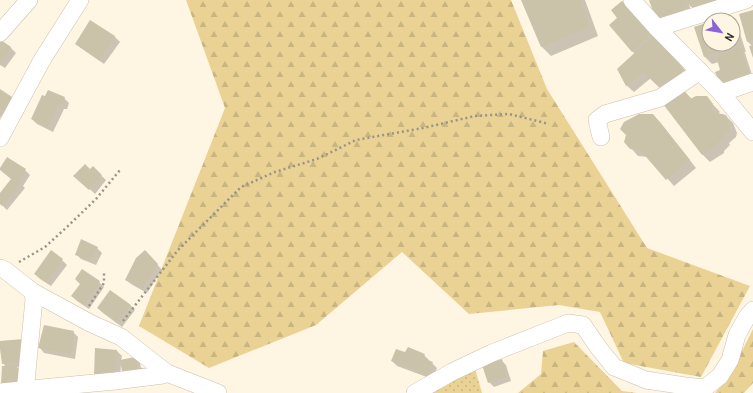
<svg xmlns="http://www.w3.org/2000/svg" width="753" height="393" font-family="Barlow,sans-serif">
  <defs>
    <pattern id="grass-dots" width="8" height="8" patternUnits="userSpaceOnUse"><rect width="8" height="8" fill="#ead295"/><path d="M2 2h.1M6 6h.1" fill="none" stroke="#c9b580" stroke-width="1.8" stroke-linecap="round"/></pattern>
    <pattern id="forest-firs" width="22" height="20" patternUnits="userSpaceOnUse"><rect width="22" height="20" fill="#ead295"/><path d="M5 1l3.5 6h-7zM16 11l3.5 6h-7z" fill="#c9b580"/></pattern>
  </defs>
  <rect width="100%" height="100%" fill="#fef6e3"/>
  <path fill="url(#grass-dots)" d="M474 365 482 393H426Z"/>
  <g fill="url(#forest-firs)">
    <path d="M186 0H511L547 89 647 248 750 286 701 377 624 363 600 312 559 305 469 314 402 252 316 325 209 368 139 326 225 108Z"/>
    <path d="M753 329V383L744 393H715L729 377Z"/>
    <path d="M574 342 622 391 637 393H518L541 374 543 351Z"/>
  </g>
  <g fill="#0003">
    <path d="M522 0H585L598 36 551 56 542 47Z"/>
    <path d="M650 0H725L696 11 689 4 693 17 661 23Z"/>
    <path d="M622 2 661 43 690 76 670 96 651 78 634 92 626 85 635 54 632 51 618 18Z"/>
    <path d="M753 11V56L752 46 748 42Z"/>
    <path d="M733 20 737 24 746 52H744L745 53 753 78 721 84 722 71 719 62 712 64 705 57 695 28 709 23V44H733Z"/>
    <path d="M90 22 115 37 120 42 104 64 81 48 76 43Z"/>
    <path d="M1 41 11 48 16 53 5 68 0 65V43Z"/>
    <path d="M683 90 692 99 706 97 720 112 718 114 725 115 733 123 737 133 736 137 729 143 730 145 724 151V153L710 162 703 155 665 105Z"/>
    <path d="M0 91 13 115 5 111 0 118Z"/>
    <path d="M64 98 69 103 67 109H64L53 132 37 124 32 119Z"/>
    <path d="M653 115 660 122 696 168 674 186 648 157 638 156 631 148 627 135Z"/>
    <path d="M7 159 25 170 30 175 23 186 25 188 7 210 0 203V195L12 179Z"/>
    <path d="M93 168 106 180 95 194 80 180Z"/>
    <path d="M97 248 102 253 96 265 81 259 76 254Z"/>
    <path d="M51 252 62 260 67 265 51 286 40 279 35 274Z"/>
    <path d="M150 256 162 270 147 293 131 284 127 280Z"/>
    <path d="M82 270 99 282 104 287 89 309 77 301 72 296 82 284Z"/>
    <path d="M130 305 135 310 122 327 103 313 98 308Z"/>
    <path d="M73 332 78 337 75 359 44 353 40 348Z"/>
    <path d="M0 342 26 366 17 367 20 370 6 367 3 363Z"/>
    <path d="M117 351 122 356 121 361 135 358 140 363 141 368 121 363 120 380 100 379 95 374Z"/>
    <path d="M405 354 424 355 429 360V361L432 363 437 368 432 379 397 366 392 361Z"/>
    <path d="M501 360 506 365 511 381 494 387 489 382Z"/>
  </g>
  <g fill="#cbc2aa">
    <path d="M521 0H580L590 27 541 47Z"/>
    <path d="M649 0H685L688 12 673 17 671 14 655 18Z"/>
    <path d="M688 0H723L701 11 690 6Z"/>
    <path d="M622 1 652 33 632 52 609 25 617 18 611 10Z"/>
    <path d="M753 10V40L747 42 739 14Z"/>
    <path d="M730 16 731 20H717Z"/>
    <path d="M90 20 115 36 99 60 75 44Z"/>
    <path d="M709 22V44H733V26L740 44 704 57 694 27Z"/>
    <path d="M654 35 684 69 662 90 643 72 626 86 617 69Z"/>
    <path d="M1 40 11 47 0 64V41Z"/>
    <path d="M753 45V58L749 46Z"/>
    <path d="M741 47 749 75 720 84 715 72 720 70 716 56Z"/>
    <path d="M683 88 690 99 696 96H707L713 104 711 107 713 112 726 115 730 125V130L723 135 724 138 717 143 718 145 702 155 663 104Z"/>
    <path d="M0 89 15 99 8 111 0 107Z"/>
    <path d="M48 90 65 97 62 105 59 104 48 128 31 119 42 95 45 96Z"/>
    <path d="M639 114H653L690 160 666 180 641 151 630 149 624 142 626 135 620 129 624 122Z"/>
    <path d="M7 157 26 169 18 181 21 182 2 206 0 204V193L11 179 0 170V168Z"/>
    <path d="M85 164 90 169 93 166 102 175 89 190 73 176Z"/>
    <path d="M81 239 98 247 91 261 75 255Z"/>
    <path d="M51 250 63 259 46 282 34 274Z"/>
    <path d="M145 250 158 264 142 289 125 280 136 258Z"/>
    <path d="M82 269 100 281 84 305 71 296 80 284 75 279Z"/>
    <path d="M110 290 131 305 117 322 97 308Z"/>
    <path d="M44 325 74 331 71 354 38 348Z"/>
    <path d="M23 339 21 361 2 364 0 349V341Z"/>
    <path d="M408 347 425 354 423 358 433 362 427 375 391 361 396 349 405 352Z"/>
    <path d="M95 348 117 350 115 376 94 374Z"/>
    <path d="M135 357 138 367 143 368V373L123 377 120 360Z"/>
    <path d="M502 359 507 376 488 383 482 365Z"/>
    <path d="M17 365V369H22V383L1 384 2 366Z"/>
  </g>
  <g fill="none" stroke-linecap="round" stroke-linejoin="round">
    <defs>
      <g id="street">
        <path d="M632 0 657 28 721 93 753 132"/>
        <path d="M657 28 746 0"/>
        <path d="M0 33 29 0"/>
        <path d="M721 93 753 82"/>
        <path d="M601 137 597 120 605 114 660 98 700 71"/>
        <path d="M0 138 42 60 80 0"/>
        <path d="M0 268 5 270 33 292 90 323 121 337 167 373 218 393"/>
        <path d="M0 392 115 381 163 375 167 373"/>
        <path d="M25 393 34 299 33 292"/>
        <path d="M415 393 452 372 492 353 568 323 583 325 598 347 614 367 646 380 685 386 705 388 720 376 730 360 737 335 747 317 753 310"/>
      </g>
    </defs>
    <use href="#street" stroke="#cac1a9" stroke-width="18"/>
    <g stroke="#989385" stroke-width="2.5" stroke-dasharray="2 3" stroke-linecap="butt">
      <path d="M19 262 45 247 68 226 96 199 120 170"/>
      <path d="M89 306 104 283V271"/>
      <path d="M123 321 178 250 241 187 275 172 317 159 356 140 423 128 475 116 509 114 549 124"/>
    </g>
    <use href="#street" stroke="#fff" stroke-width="17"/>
  </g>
  <g transform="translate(721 32) rotate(121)"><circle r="19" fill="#fef6e3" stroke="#aca697"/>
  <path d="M0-3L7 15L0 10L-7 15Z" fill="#8e60d9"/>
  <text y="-6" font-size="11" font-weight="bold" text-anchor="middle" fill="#302d24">N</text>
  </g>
</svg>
